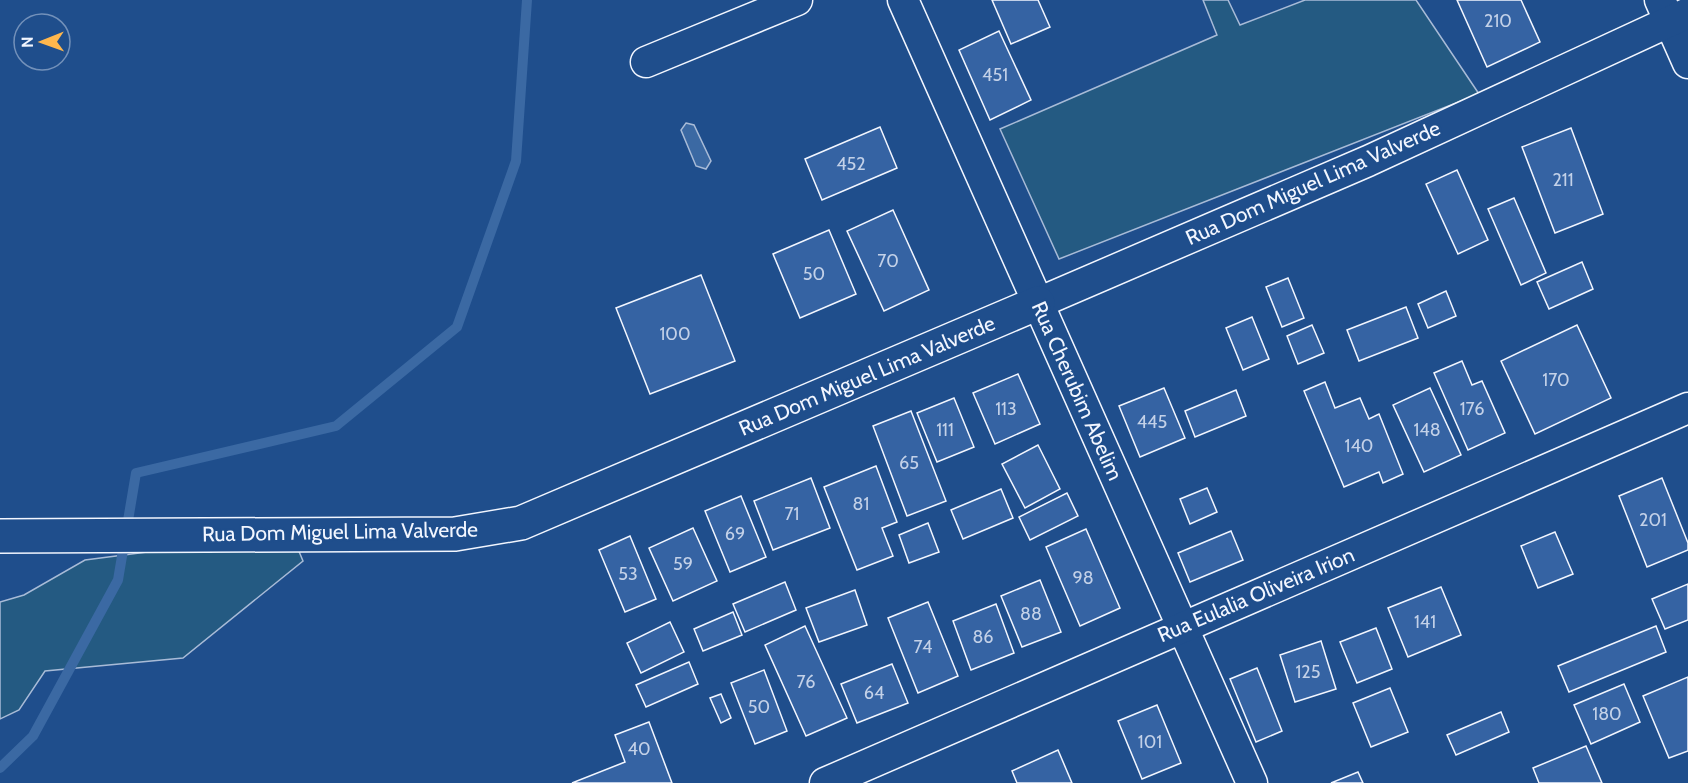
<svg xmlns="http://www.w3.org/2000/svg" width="1688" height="783" font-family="Cabin,sans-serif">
  <rect width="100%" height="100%" fill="#1f4e8c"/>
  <g fill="#245a82" stroke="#a8bbd7" stroke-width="1.5">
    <path d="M1203 0H1228L1240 25 1305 0H1416L1479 94 1059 259 1000 129 1217 35Z"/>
    <path d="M272 536 295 542 303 561 183 658 45 671 19 710 0 719V602L24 595 85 560Z"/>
  </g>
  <path fill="#3b69a3" stroke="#a8bbd7" stroke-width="1.5" d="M686 123 694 125 711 161 706 169 696 166 681 130Z"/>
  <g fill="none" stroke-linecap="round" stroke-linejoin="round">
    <path stroke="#3b69a3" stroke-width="10" d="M0 768 33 736 118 580 136 473 336 426 457 327 516 161 527 0"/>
  </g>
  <g fill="#3563a3" stroke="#f2f6ff" stroke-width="1.5">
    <path d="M992 0H1038L1050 27 1011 44Z"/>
    <path d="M1457 0H1521L1540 42 1487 67Z"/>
    <path d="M999 31 1031 100 990 120 959 50Z"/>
    <path d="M880 127 897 168 822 200 805 159Z"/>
    <path d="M1571 128 1603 214 1555 233 1522 147Z"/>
    <path d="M1457 170 1488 240 1458 254 1426 184Z"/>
    <path d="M1514 198 1546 273 1521 285 1488 209Z"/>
    <path d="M893 210 929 290 884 311 847 231Z"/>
    <path d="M829 230 856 294 800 318 773 254Z"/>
    <path d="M1582 262 1593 289 1549 309 1537 282Z"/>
    <path d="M701 275 735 361 650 394 616 308Z"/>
    <path d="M1288 278 1304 318 1282 327 1266 287Z"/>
    <path d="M1446 291 1456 316 1428 328 1418 304Z"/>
    <path d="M1406 307 1418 338 1359 361 1347 330Z"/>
    <path d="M1252 317 1269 359 1243 370 1226 328Z"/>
    <path d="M1312 325 1324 353 1298 364 1287 336Z"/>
    <path d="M1577 325 1611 398 1535 434 1501 361Z"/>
    <path d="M1462 361 1472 385 1482 381 1505 433 1468 450 1434 373Z"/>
    <path d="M1018 374 1040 424 995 444 973 393Z"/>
    <path d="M1325 382 1335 408 1360 398 1369 419 1379 414 1403 474 1383 483 1379 472 1344 487 1304 391Z"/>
    <path d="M1164 388 1185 438 1140 457 1119 406Z"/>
    <path d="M1430 388 1461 455 1424 472 1393 405Z"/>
    <path d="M1236 390 1246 416 1195 437 1185 411Z"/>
    <path d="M954 398 974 447 937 462 917 413Z"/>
    <path d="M911 411 946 501 907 516 873 426Z"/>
    <path d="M1038 445 1060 489 1025 508 1002 464Z"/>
    <path d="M876 466 897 522 882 528 893 556 857 570 824 487Z"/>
    <path d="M811 478 830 528 773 550 754 501Z"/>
    <path d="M1662 478 1688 543V550L1647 567 1619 496Z"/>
    <path d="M1207 488 1217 512 1190 524 1180 499Z"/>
    <path d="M1001 489 1013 518 963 539 951 510Z"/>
    <path d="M1067 493 1078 516 1030 540 1019 517Z"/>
    <path d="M741 496 766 557 730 572 705 511Z"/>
    <path d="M928 523 939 552 909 563 899 535Z"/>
    <path d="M693 528 717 581 673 601 649 548Z"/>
    <path d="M1086 529 1120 608 1080 626 1046 547Z"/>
    <path d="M1231 531 1243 560 1190 582 1178 553Z"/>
    <path d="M1555 532 1573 574 1538 588 1521 546Z"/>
    <path d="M630 536 656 599 625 612 599 550Z"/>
    <path d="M1040 580 1061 632 1022 647 1001 596Z"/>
    <path d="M785 582 796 610 745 632 733 604Z"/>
    <path d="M1688 584V620L1665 629 1652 599Z"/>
    <path d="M1441 587 1461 635 1408 657 1388 608Z"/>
    <path d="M855 590 867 625 819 642 806 608Z"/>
    <path d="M928 602 958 676 918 693 888 618Z"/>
    <path d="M996 604 1014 653 971 670 953 621Z"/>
    <path d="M733 612 742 635 703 651 694 629Z"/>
    <path d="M670 622 684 652 641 673 627 643Z"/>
    <path d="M805 626 847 718 806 736 765 645Z"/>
    <path d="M1656 626 1666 652 1569 692 1558 666Z"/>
    <path d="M1376 628 1392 669 1357 683 1340 642Z"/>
    <path d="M1321 641 1336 689 1295 702 1280 655Z"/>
    <path d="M689 662 698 684 646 707 636 685Z"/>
    <path d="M892 664 908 703 857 723 841 684Z"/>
    <path d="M1257 668 1282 731 1256 742 1230 679Z"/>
    <path d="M764 670 787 731 755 744 731 683Z"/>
    <path d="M1688 677V751L1669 758 1643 696Z"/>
    <path d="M1624 684 1640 722 1591 744 1574 705Z"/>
    <path d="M1390 688 1408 732 1371 747 1353 703Z"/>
    <path d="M721 694 731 718 721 723 710 698Z"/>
    <path d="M1157 705 1181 763 1142 779 1118 721Z"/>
    <path d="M1501 712 1509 732 1456 755 1447 735Z"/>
    <path d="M649 722 672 783H572L625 762 615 735Z"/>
    <path d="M1586 746 1602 783H1539L1533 768Z"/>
    <path d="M1058 750 1072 783H1017L1012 771Z"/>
    <path d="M1358 772 1363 783H1331Z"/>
  </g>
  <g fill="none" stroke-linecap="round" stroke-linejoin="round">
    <defs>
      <g id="minor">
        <path d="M903 0 1252 783"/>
        <path d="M1660 0 1688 63"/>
        <path d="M646 62 797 0"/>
        <path d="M1038 303 1368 161 1688 13"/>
        <path d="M825 783 1688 408"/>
      </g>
      <path id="tertiary" d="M0 536 455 534 521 523 1038 303"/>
    </defs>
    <use href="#minor" stroke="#f2f6ff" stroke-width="33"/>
    <use href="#tertiary" stroke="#f2f6ff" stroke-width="36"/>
    <use href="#minor" stroke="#1f4e8c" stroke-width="30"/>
    <use href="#tertiary" stroke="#1f4e8c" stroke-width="33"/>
  </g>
  <g text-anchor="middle" stroke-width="4.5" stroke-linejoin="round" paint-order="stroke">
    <g font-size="18" fill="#c3d1e8">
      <text x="1498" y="27">210</text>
      <text x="995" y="81">451</text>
      <text x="851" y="170">452</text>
      <text x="1563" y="186">211</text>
      <text x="888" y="267">70</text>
      <text x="814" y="280">50</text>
      <text x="675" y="340">100</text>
      <text x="1556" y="386">170</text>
      <text x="1006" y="415">113</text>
      <text x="1472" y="415">176</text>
      <text x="1152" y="428">445</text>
      <text x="945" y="436">111</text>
      <text x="1427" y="436">148</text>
      <text x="1359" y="452">140</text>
      <text x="909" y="469">65</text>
      <text x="861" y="510">81</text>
      <text x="792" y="520">71</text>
      <text x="1653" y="526">201</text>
      <text x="735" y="540">69</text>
      <text x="683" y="570">59</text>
      <text x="628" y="580">53</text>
      <text x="1083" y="584">98</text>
      <text x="1031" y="620">88</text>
      <text x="1425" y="628">141</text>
      <text x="983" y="643">86</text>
      <text x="923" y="653">74</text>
      <text x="1308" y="678">125</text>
      <text x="806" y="688">76</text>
      <text x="874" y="699">64</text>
      <text x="759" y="713">50</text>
      <text x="1607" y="720">180</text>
      <text x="1150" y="748">101</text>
      <text x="639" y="755">40</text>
    </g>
    <g font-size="21" fill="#f2f6ff" stroke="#1f4e8c">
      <text transform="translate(1313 183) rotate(-24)" y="7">Rua Dom Miguel Lima Valverde</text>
      <text transform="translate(867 376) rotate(-23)" y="7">Rua Dom Miguel Lima Valverde</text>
      <text transform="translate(1077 391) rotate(66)" y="7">Rua Cherubim Abelim</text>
      <text transform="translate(340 532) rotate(-1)" y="7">Rua Dom Miguel Lima Valverde</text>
      <text transform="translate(1256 595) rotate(-23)" y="7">Rua Eulalia Oliveira Irion</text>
    </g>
  </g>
  <g transform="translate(42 42) rotate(269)"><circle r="28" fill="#1f4e8c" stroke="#7391ba" stroke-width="1.5"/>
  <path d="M0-4.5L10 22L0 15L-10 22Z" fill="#ffb74d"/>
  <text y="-9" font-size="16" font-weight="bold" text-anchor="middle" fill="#f2f6ff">N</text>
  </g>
</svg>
